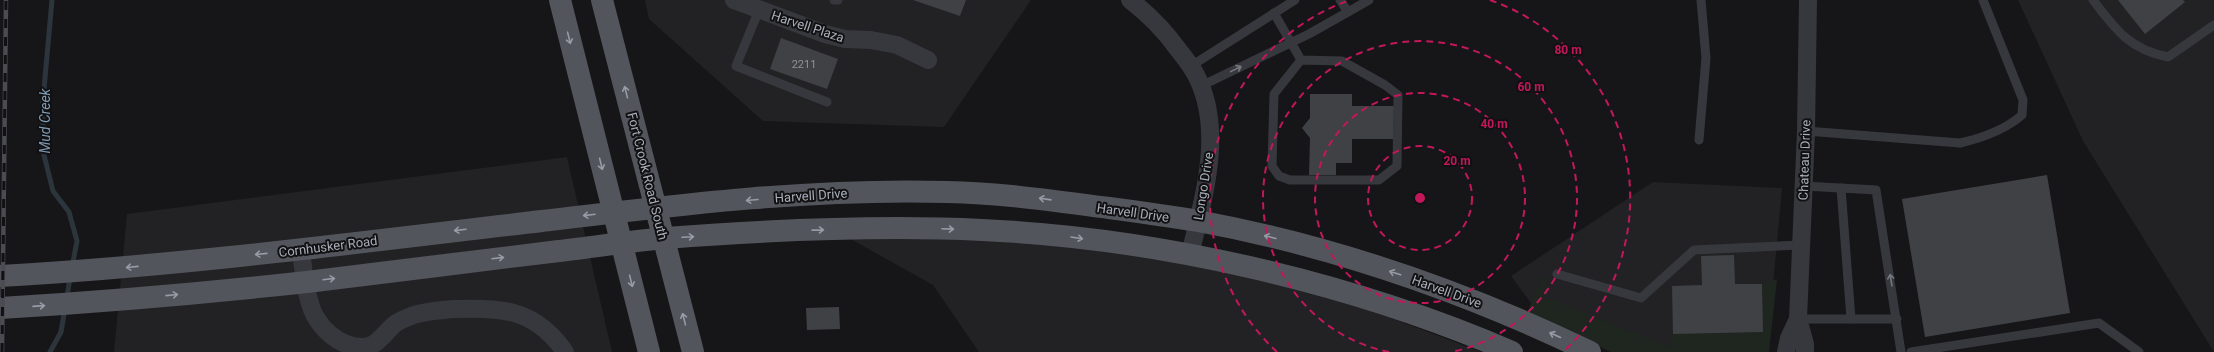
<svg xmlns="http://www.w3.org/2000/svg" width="2214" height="352" font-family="Roboto,sans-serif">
  <rect width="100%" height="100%" fill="#161618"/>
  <g fill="#222225">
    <path d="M645 0H1031L944 127 763 121 649 19Z"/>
    <path d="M2018 0H2214V352L2083 141Z"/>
    <path d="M567 157 612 352H114L127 214Z"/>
    <path d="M1653 182 1782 188 1767 352H1627L1542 318 1511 276Z"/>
    <path d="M941 236 1054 244 1184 264 1304 289 1394 319 1481 352H979L933 285 847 237Z"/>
  </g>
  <path fill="#1e261f" d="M1543 276 1548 278 1542 296 1670 347 1673 334 1763 332 1762 284 1777 279 1769 352H1611L1527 313Z"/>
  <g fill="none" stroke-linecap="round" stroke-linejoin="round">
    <g stroke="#2c353c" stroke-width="5">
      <path d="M52 0 43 100V151L53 191 69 212 77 241 72 267"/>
      <path d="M67 298 70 277"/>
      <path d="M50 352 61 332 65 308"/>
    </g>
  </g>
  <g fill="#404145">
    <path d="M913 0H966L960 16Z"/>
    <path d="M2118 0H2183L2185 2 2145 34Z"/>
    <path d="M781 38 838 59 827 89 770 69Z"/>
    <path d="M1310 94H1352V106H1395V139H1352V163H1336V175H1309L1310 138 1302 128 1310 118Z"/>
    <path d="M2047 175 2070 313 1925 337 1902 199Z"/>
    <path d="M1734 255 1735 284H1762L1763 332 1673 334 1672 286 1702 285 1701 256Z"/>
    <path d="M839 307 840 329 807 330 806 308Z"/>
  </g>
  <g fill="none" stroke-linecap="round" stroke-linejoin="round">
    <g stroke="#37383d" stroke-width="9">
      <path d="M834 0H838"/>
      <path d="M1340 0 1348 12"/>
      <path d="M2093 0C2115 29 2130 50 2168 57L2214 25"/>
      <path d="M759 10 736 66 827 102"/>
      <path d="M1274 13 1301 60 1274 94 1272 166 1279 176 1290 180H1379L1397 166 1398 95 1385 85 1342 61 1301 60"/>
      <path d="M1191 66 1295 0"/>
      <path d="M1201 86 1309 34 1369 0"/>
      <path d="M1806 131 1960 143C1982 138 2005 130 2022 115L2023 100 1983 0"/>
      <path d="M1699 140 1706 58 1701 0"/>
      <path d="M1804 186 1876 190 1901 352"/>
      <path d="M1841 188 1851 319"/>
      <path d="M1557 274 1641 298 1694 250 1801 245"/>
      <path d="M1798 319H1897"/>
      <path d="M1911 352 2099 323 2139 352"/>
    </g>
    <g stroke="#37383d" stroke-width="18">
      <path d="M734 0 825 34 845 39 871 40 897 45 928 60"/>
      <path d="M1130 0C1148 14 1164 30 1177 48 1184 57 1191 65 1196 75 1225 131 1203 198 1190 255"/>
      <path d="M301 249C303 266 304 284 309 300 315 326 341 352 370 346 381 341 386 331 395 324 399 321 406 318 411 316 425 311 441 310 456 309 503 307 536 310 565 352"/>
      <path d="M1786 352 1789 338 1798 319"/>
      <path d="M1805 352V344L1798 319 1806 131 1808 0"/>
    </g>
    <g stroke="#53555c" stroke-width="22">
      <path d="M560 0 649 352"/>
      <path d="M602 0 693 352"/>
      <path d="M0 276C181 266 362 242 542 221 676 205 812 188 947 192 1002 193 1055 201 1109 208 1139 212 1168 216 1198 221 1333 246 1466 292 1590 352"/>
      <path d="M0 308C102 302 205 293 307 282 391 272 475 261 559 251 595 247 631 241 666 238 771 230 877 225 982 230 1159 238 1350 282 1512 352"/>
    </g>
    <defs>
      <path id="rail" d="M2 352 6 0"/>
    </defs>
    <use href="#rail" stroke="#4a4c52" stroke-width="4.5"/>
    <use href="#rail" stroke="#111113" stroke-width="3" stroke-dasharray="9" stroke-linecap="butt"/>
  </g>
  <defs><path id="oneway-shaft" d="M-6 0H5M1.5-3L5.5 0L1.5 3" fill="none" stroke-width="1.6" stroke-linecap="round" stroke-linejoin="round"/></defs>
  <g stroke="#979ba6">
    <use href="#oneway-shaft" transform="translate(569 38) rotate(76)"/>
    <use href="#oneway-shaft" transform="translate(626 92) rotate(-104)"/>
    <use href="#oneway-shaft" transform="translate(601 164) rotate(76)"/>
    <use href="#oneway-shaft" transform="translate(1045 199) rotate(-172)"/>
    <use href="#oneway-shaft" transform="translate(752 200) rotate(175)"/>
    <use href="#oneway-shaft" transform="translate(589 215) rotate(173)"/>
    <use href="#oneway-shaft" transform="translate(948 229) rotate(2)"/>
    <use href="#oneway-shaft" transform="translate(460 230) rotate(173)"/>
    <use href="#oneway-shaft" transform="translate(818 230) rotate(-1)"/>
    <use href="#oneway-shaft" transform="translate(688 237) rotate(-3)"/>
    <use href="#oneway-shaft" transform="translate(1270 237) rotate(-166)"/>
    <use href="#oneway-shaft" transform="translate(1077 238) rotate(9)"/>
    <use href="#oneway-shaft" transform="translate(261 254) rotate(174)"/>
    <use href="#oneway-shaft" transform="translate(498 258) rotate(-7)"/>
    <use href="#oneway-shaft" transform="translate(132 267) rotate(174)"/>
    <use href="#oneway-shaft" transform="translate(1395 273) rotate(-162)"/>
    <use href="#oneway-shaft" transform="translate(329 279) rotate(-7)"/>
    <use href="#oneway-shaft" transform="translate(631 281) rotate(76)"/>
    <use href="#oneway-shaft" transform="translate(172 295) rotate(-6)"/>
    <use href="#oneway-shaft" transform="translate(39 306) rotate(-4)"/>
    <use href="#oneway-shaft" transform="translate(684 319) rotate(-104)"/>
    <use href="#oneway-shaft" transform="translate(1555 335) rotate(-156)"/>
  </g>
  <g stroke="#757881">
    <use href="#oneway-shaft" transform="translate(1236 69) rotate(-26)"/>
    <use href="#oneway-shaft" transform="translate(1891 280) rotate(-99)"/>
  </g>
  <g fill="none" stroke="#c2185b" stroke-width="2" stroke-dasharray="7 5">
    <circle cx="1420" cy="198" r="52"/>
    <circle cx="1420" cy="198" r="105"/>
    <path d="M1389 352A157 157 0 1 1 1451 352"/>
    <path d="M1277 352A210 210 0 0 1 1350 0M1490 0A210 210 0 0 1 1563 352"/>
  </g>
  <g text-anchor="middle" stroke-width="4" stroke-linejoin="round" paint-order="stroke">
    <g font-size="11" fill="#8e929b">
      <text x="804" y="68">2211</text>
    </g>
    <g font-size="13" fill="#a8adb8" stroke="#111113">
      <text transform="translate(808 26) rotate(18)" y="5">Harvell Plaza</text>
      <text transform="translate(1804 160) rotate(-88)" y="5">Chateau Drive</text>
      <text transform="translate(648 176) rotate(76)" y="5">Fort Crook Road South</text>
      <text transform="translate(1203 186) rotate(-81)" y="5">Longo Drive</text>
      <text transform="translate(811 195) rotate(-4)" y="5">Harvell Drive</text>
      <text transform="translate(1133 212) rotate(8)" y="5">Harvell Drive</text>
      <text transform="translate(328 246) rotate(-7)" y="5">Cornhusker Road</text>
      <text transform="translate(1447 291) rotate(20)" y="5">Harvell Drive</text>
    </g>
    <g font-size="14" font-style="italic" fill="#7f9bb3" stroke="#111113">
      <text transform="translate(45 121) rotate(-90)" y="5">Mud Creek</text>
    </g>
  </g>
  <circle cx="1420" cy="198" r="6" fill="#c2185b" stroke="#111113" stroke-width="2"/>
  <g font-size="12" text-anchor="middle" font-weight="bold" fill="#c2185b" stroke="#111113" stroke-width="4" stroke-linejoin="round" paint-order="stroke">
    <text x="1568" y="54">80 m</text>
    <text x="1531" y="91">60 m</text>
    <text x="1494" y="128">40 m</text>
    <text x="1457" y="165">20 m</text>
  </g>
</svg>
